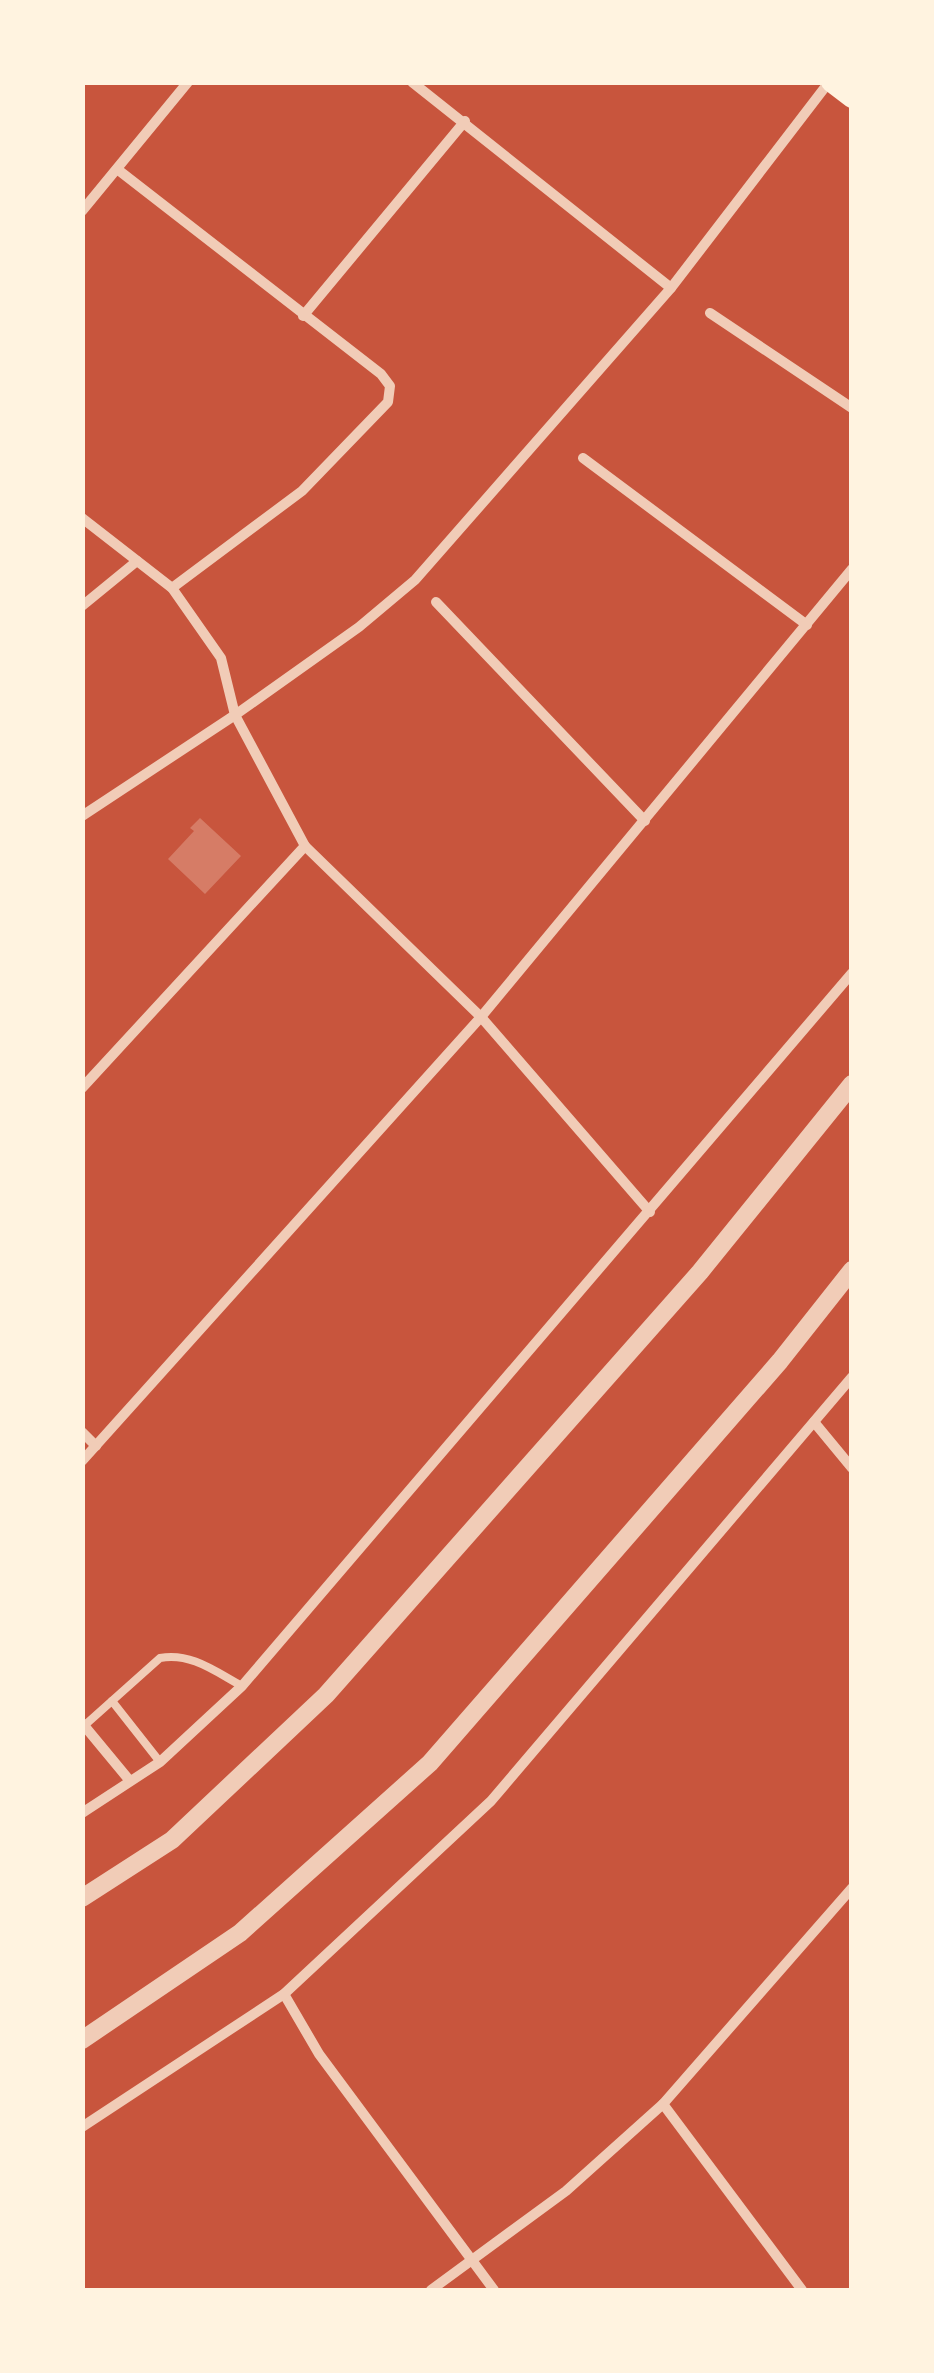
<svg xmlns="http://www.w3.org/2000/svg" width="934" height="2373" font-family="Karla,sans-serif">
  <rect width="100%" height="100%" fill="#c8553d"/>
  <path fill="#d67c66" d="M200 818 241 856 205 894 168 859 194 831 190 828Z"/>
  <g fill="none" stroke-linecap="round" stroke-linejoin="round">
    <g stroke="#f1ccb7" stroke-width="8">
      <path d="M112 1701 160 1762"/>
      <path d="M85 1725 160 1658C191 1652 216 1672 242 1686"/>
    </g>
    <g stroke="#f1ccb7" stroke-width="10">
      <path d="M412 82 671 288"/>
      <path d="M117 169 381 374 390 386 388 402 302 491 172 588"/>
      <path d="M82 211 188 82"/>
      <path d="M710 313 852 408"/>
      <path d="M303 316 465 121"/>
      <path d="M583 458 807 625"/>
      <path d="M82 518 172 588 221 658 235 715 305 846 481 1017 650 1212"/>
      <path d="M436 602 645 821"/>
      <path d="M82 606 137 561"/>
      <path d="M82 816 235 715 359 627 415 580 671 288 829 82"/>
      <path d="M82 1088 305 846"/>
      <path d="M814 1422 852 1468"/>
      <path d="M82 1432 96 1446"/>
      <path d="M82 1461 481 1017 852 569"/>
      <path d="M82 1723 130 1781"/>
      <path d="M82 1813 160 1762 242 1686 852 973"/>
      <path d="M284 1994 319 2054 494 2290"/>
      <path d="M663 2104 802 2290"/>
      <path d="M82 2127 284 1994 491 1801 852 1377"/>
      <path d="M431 2290 566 2191 663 2104 852 1888"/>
    </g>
    <g stroke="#f1ccb7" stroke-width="18">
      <path d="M82 1898 172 1840 326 1695 700 1272 852 1084"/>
      <path d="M82 2040 240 1933 430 1763 780 1361 852 1270"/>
    </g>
    <path stroke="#fff3e0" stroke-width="20" d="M831 82 852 98"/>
  </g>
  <rect width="934" height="2373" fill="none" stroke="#fff3e0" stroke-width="170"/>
</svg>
